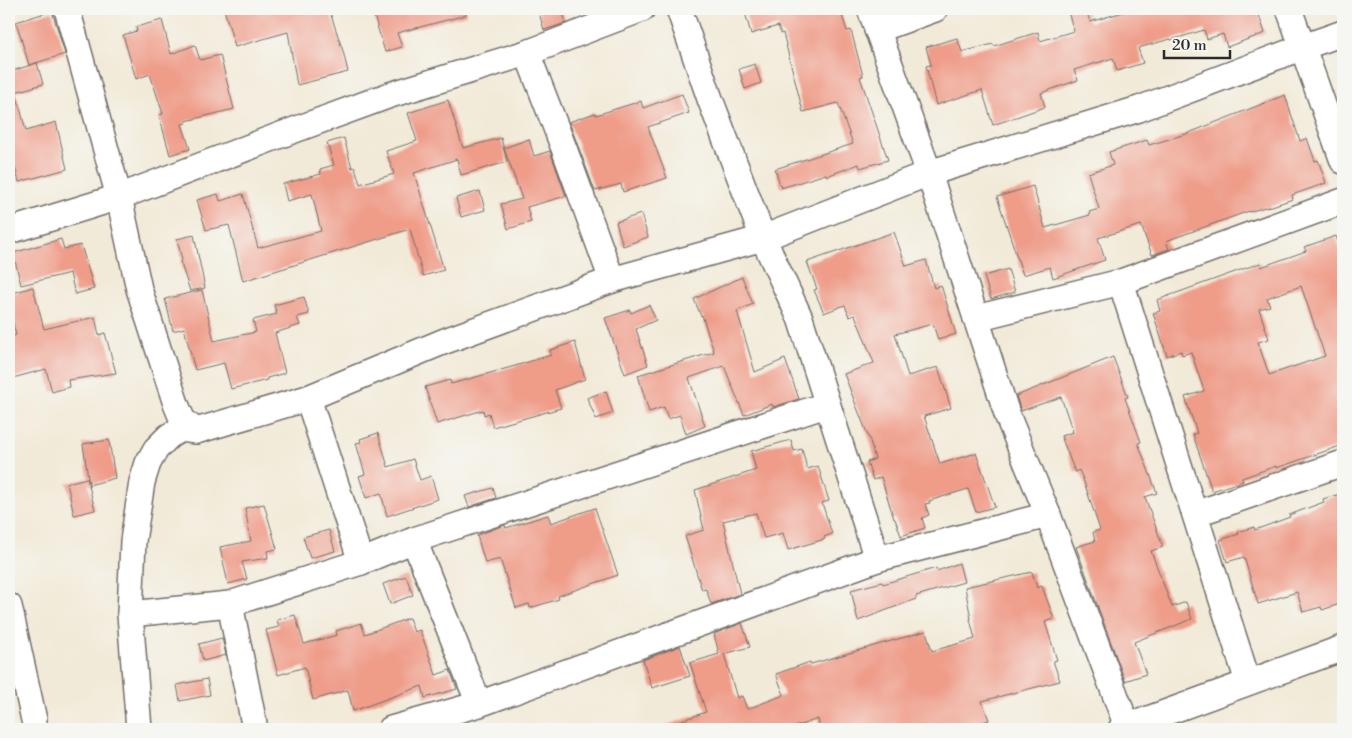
<svg xmlns="http://www.w3.org/2000/svg" width="1352" height="738" font-family="'Libre Bodoni',serif">
  <rect width="100%" height="100%" fill="#f6f6f2"/>
  <filter id="ink" filterUnits="userSpaceOnUse"><feTurbulence type="fractalNoise" baseFrequency=".02" numOctaves="2"/><feDisplacementMap in="SourceGraphic" scale="10" xChannelSelector="R" yChannelSelector="G"/><feConvolveMatrix kernelMatrix="1 2 1 2 8 2 1 2 1" color-interpolation-filters="sRGB"/></filter>
  <filter id="wash" filterUnits="userSpaceOnUse"><feTurbulence type="fractalNoise" baseFrequency=".0096" numOctaves="4" result="noise"/><feDisplacementMap in="SourceGraphic" scale="20" xChannelSelector="R" yChannelSelector="G"/><feGaussianBlur stdDeviation="1.12" result="paint"/><feColorMatrix in="noise" values="0 0 0 0 0 0 0 0 0 0 0 0 0 0 0 0 0 1.4 0 .05"/><feComposite in="paint" operator="in"/></filter>
  <g filter="url(#wash)">
    <rect width="100%" height="100%" fill="#f2ead8"/>
    <g id="blocks">
      <g fill="#ef9c89" fill-rule="evenodd">
        <path d="M224 9H329L343 51 348 72 297 85 288 32 235 47Z"/>
        <path d="M372 9H466V15L397 33 402 47 385 52Z"/>
        <path d="M538 9H562L566 23 544 30Z"/>
        <path d="M744 9H840L847 31 851 30 863 76 860 77 888 160 860 168 859 164 827 176 826 174 781 188 775 169 853 144 838 103 803 112 783 33 781 34 778 26 751 34Z"/>
        <path d="M1067 9H1086L1090 22 1133 9H1257L1265 33 1227 47 1223 34 1207 39 1204 30 1171 40 1170 39 1138 48 1143 63 1117 71 1113 58 1074 70 1078 80 1041 93 1045 107 993 125 982 90 936 105 926 66 931 65 926 47 957 38 962 52 993 44 994 46 1038 32 1040 41 1074 31Z"/>
        <path d="M52 11 65 54 29 65 16 22Z"/>
        <path d="M162 20 171 54 195 45 200 60 220 55 234 109 186 121V123L182 124 190 149 170 155 159 115 163 114 150 74 136 79 123 35 137 31 136 27Z"/>
        <path d="M37 63 43 84 16 92 26 131 56 122 67 169 19 182 9 146V87L11 86 9 72Z"/>
        <path d="M755 64 761 83 745 89 739 69Z"/>
        <path d="M682 94 689 113 648 127 667 178 623 192 621 184 595 191 569 122 595 113 596 115 641 101 643 108Z"/>
        <path d="M1285 95 1300 141 1307 138 1315 161 1318 160 1326 183 1292 195 1293 199 1266 208 1265 207 1249 212V211L1166 241 1169 249 1152 255 1141 225 1098 238 1105 260 1053 278 1050 267 1023 275 997 197 1033 186 1045 228 1090 215 1089 212 1099 209 1088 173 1113 165 1109 152 1147 140 1149 145 1186 134Z"/>
        <path d="M448 100 463 148 501 138 507 162 461 175 457 159 414 173 444 270 423 276 410 229 243 281 229 225 206 230 197 200 218 194 220 201 243 194 258 248 321 231 312 194 287 201 283 184 321 174 320 169 334 165 327 143 344 138 352 168 355 167 360 184 394 174 386 151 417 141 408 113Z"/>
        <path d="M529 139 534 156 550 151 566 196 527 207 531 222 508 229 501 204 522 199 504 148Z"/>
        <path d="M480 191 485 210 461 217 456 198Z"/>
        <path d="M641 214 648 237 623 246 616 222Z"/>
        <path d="M894 232 906 266 926 260 934 288 941 285 956 334 938 340 933 324 895 334 908 376 938 367 951 408 924 416 940 464 976 453 995 507 976 512 968 489 929 501 930 503 925 504 929 515 922 518 925 528 901 536 895 519H894L881 477 873 480 867 462 875 459 870 441 844 374 874 363 855 315 849 317 845 305 824 313 814 290 817 289 807 262Z"/>
        <path d="M194 235 205 288 190 291 180 261 182 260 177 239Z"/>
        <path d="M1336 236 1343 258V445L1291 463 1276 468V466L1242 478 1243 481 1212 491 1193 435 1197 433 1185 397 1204 391 1191 352 1182 355 1181 351 1167 356 1153 313 1160 311 1157 300 1260 263 1261 267 1306 251 1304 247ZM1301 286 1325 356 1269 375 1258 342 1269 339 1259 309 1270 306 1267 298Z"/>
        <path d="M61 239 64 249 81 245 94 289 75 294 70 273 21 285 13 253Z"/>
        <path d="M1008 269 1015 292 991 299 984 276Z"/>
        <path d="M742 277 753 304 737 311 755 372 785 359 799 399 773 407 772 404 744 415 724 366 689 378 705 426 686 434 680 415 668 419 664 407 649 412 638 375 714 352 702 315 701 316 694 299Z"/>
        <path d="M33 287 44 329 95 317 99 335 105 333 116 373 68 380 69 387 52 392 46 369 9 379V337L16 335 9 308V294Z"/>
        <path d="M202 290 214 341 256 332 253 320 277 314 274 305 304 297 309 314 297 317 300 325 275 333 285 373 267 378V380L231 389 224 363 195 370 184 328 173 331 165 299Z"/>
        <path d="M649 305 656 320 636 329 648 365 625 374 605 318 630 310 631 313Z"/>
        <path d="M575 342 585 379 555 390 561 408 493 427 489 413 484 415 483 410 437 424 425 387 450 380 451 384 515 366 551 355 550 350Z"/>
        <path d="M1113 357 1128 397 1125 398 1141 442 1138 443 1157 493 1145 497 1163 547 1151 551 1172 607 1186 602 1192 619 1134 642 1146 674 1125 681 1076 547 1095 541 1093 532 1100 530 1083 479 1079 470 1075 472 1061 436 1073 432 1061 397 1021 411 1016 396Z"/>
        <path d="M606 391 613 413 596 419 587 398Z"/>
        <path d="M378 433 388 467 413 459 420 480 431 476 438 499 387 516 381 493 366 498 359 476 365 474 356 443 361 442 360 439Z"/>
        <path d="M109 440 115 478 89 485 83 444Z"/>
        <path d="M791 440 794 451 802 449 807 469 818 466 829 501 822 503 832 534 824 537 825 539 788 550 783 533 764 538 756 513 723 521 740 594 711 604 706 589 702 590 685 536 704 530 695 490 756 470 751 451Z"/>
        <path d="M87 478 95 510 74 515 67 483Z"/>
        <path d="M493 488 496 498 469 507 465 496Z"/>
        <path d="M1343 493V603L1322 610 1321 607 1303 612 1297 592 1258 604 1244 557 1227 562 1220 540 1239 534 1238 532 1254 527 1255 530 1290 517 1289 515 1324 502 1323 499Z"/>
        <path d="M264 504 277 549 267 551 268 558 242 562 247 579 228 584 220 547 251 541 245 508Z"/>
        <path d="M595 508 618 575 558 596 559 599 530 608 529 604 516 608 500 559 485 563 477 535 505 525 506 528 548 515 551 523Z"/>
        <path d="M329 530 335 551 310 558 303 537Z"/>
        <path d="M959 563 964 582 916 596V599L858 621 851 590 882 582 883 584 936 568 937 571Z"/>
        <path d="M1032 572 1037 588 1042 586 1054 619 1045 622 1057 660 1053 661 1060 681 982 701 989 720 963 729H820L818 719 789 729H665L664 726 706 712 690 663 719 654 714 634 742 623 750 647 724 654 737 698 742 696 747 709 784 695 776 674 810 662 811 664 926 631 932 651 975 639 970 619H971L965 587Z"/>
        <path d="M406 576 413 595 390 604 383 584Z"/>
        <path d="M295 615 304 644 337 635 336 631 361 623 365 634 409 618 414 632 420 630 436 675 450 670 457 689 425 698 422 686 353 711 348 690 313 700 305 667 278 675 266 630 279 627 277 620Z"/>
        <path d="M222 638 226 655 203 661 199 644Z"/>
        <path d="M680 646 690 676 652 688 643 660Z"/>
        <path d="M207 679 210 695 180 701 177 685Z"/>
      </g>
    </g>
  </g>
  <g filter="url(#ink)">
    <use href="#blocks" fill-opacity="0" stroke="#716e68" stroke-width="1"/>
    <g fill="none" stroke-linecap="round" stroke-linejoin="round">
      <defs>
        <g id="minor">
          <path d="M67 9 119 197 139 289 176 404 183 421 196 431 308 398 445 341 612 280 763 238 929 173 1139 109 1303 47 1343 33"/>
          <path d="M679 9 710 99 763 238 800 318 877 559"/>
          <path d="M870 9 929 173 1008 417 1048 515 1128 729"/>
          <path d="M1289 9 1343 161"/>
          <path d="M877 30 935 9"/>
          <path d="M527 53 565 151 612 280"/>
          <path d="M9 231 119 197 278 136 390 95 527 53 642 9"/>
          <path d="M1121 282 1248 682"/>
          <path d="M976 318 1121 282 1343 201"/>
          <path d="M308 398 361 562"/>
          <path d="M1195 514 1343 463"/>
          <path d="M414 540 479 704"/>
          <path d="M230 604 255 729"/>
          <path d="M9 606 34 720"/>
          <path d="M130 614 230 604 361 562 414 540 826 405"/>
          <path d="M139 729 130 614 133 541 142 482 148 463 156 449 169 436 181 429 196 431"/>
          <path d="M391 729 479 704 877 559 1048 515"/>
          <path d="M1121 729 1343 648"/>
        </g>
      </defs>
      <use href="#minor" stroke="#716e68" stroke-width="28"/>
      <use href="#minor" stroke="#fff" stroke-width="25"/>
    </g>
  </g>
  <rect width="1352" height="738" fill="none" stroke="#f6f6f2" stroke-width="30"/>
  <path d="M1164 50v8h66v-8" fill="none" stroke="#2b2b2b" stroke-width="2.5"/>
  <text x="1172" y="50" font-size="15" fill="#2b2b2b" stroke="#f6f6f2" stroke-width="4" paint-order="stroke">20 m</text>
</svg>
